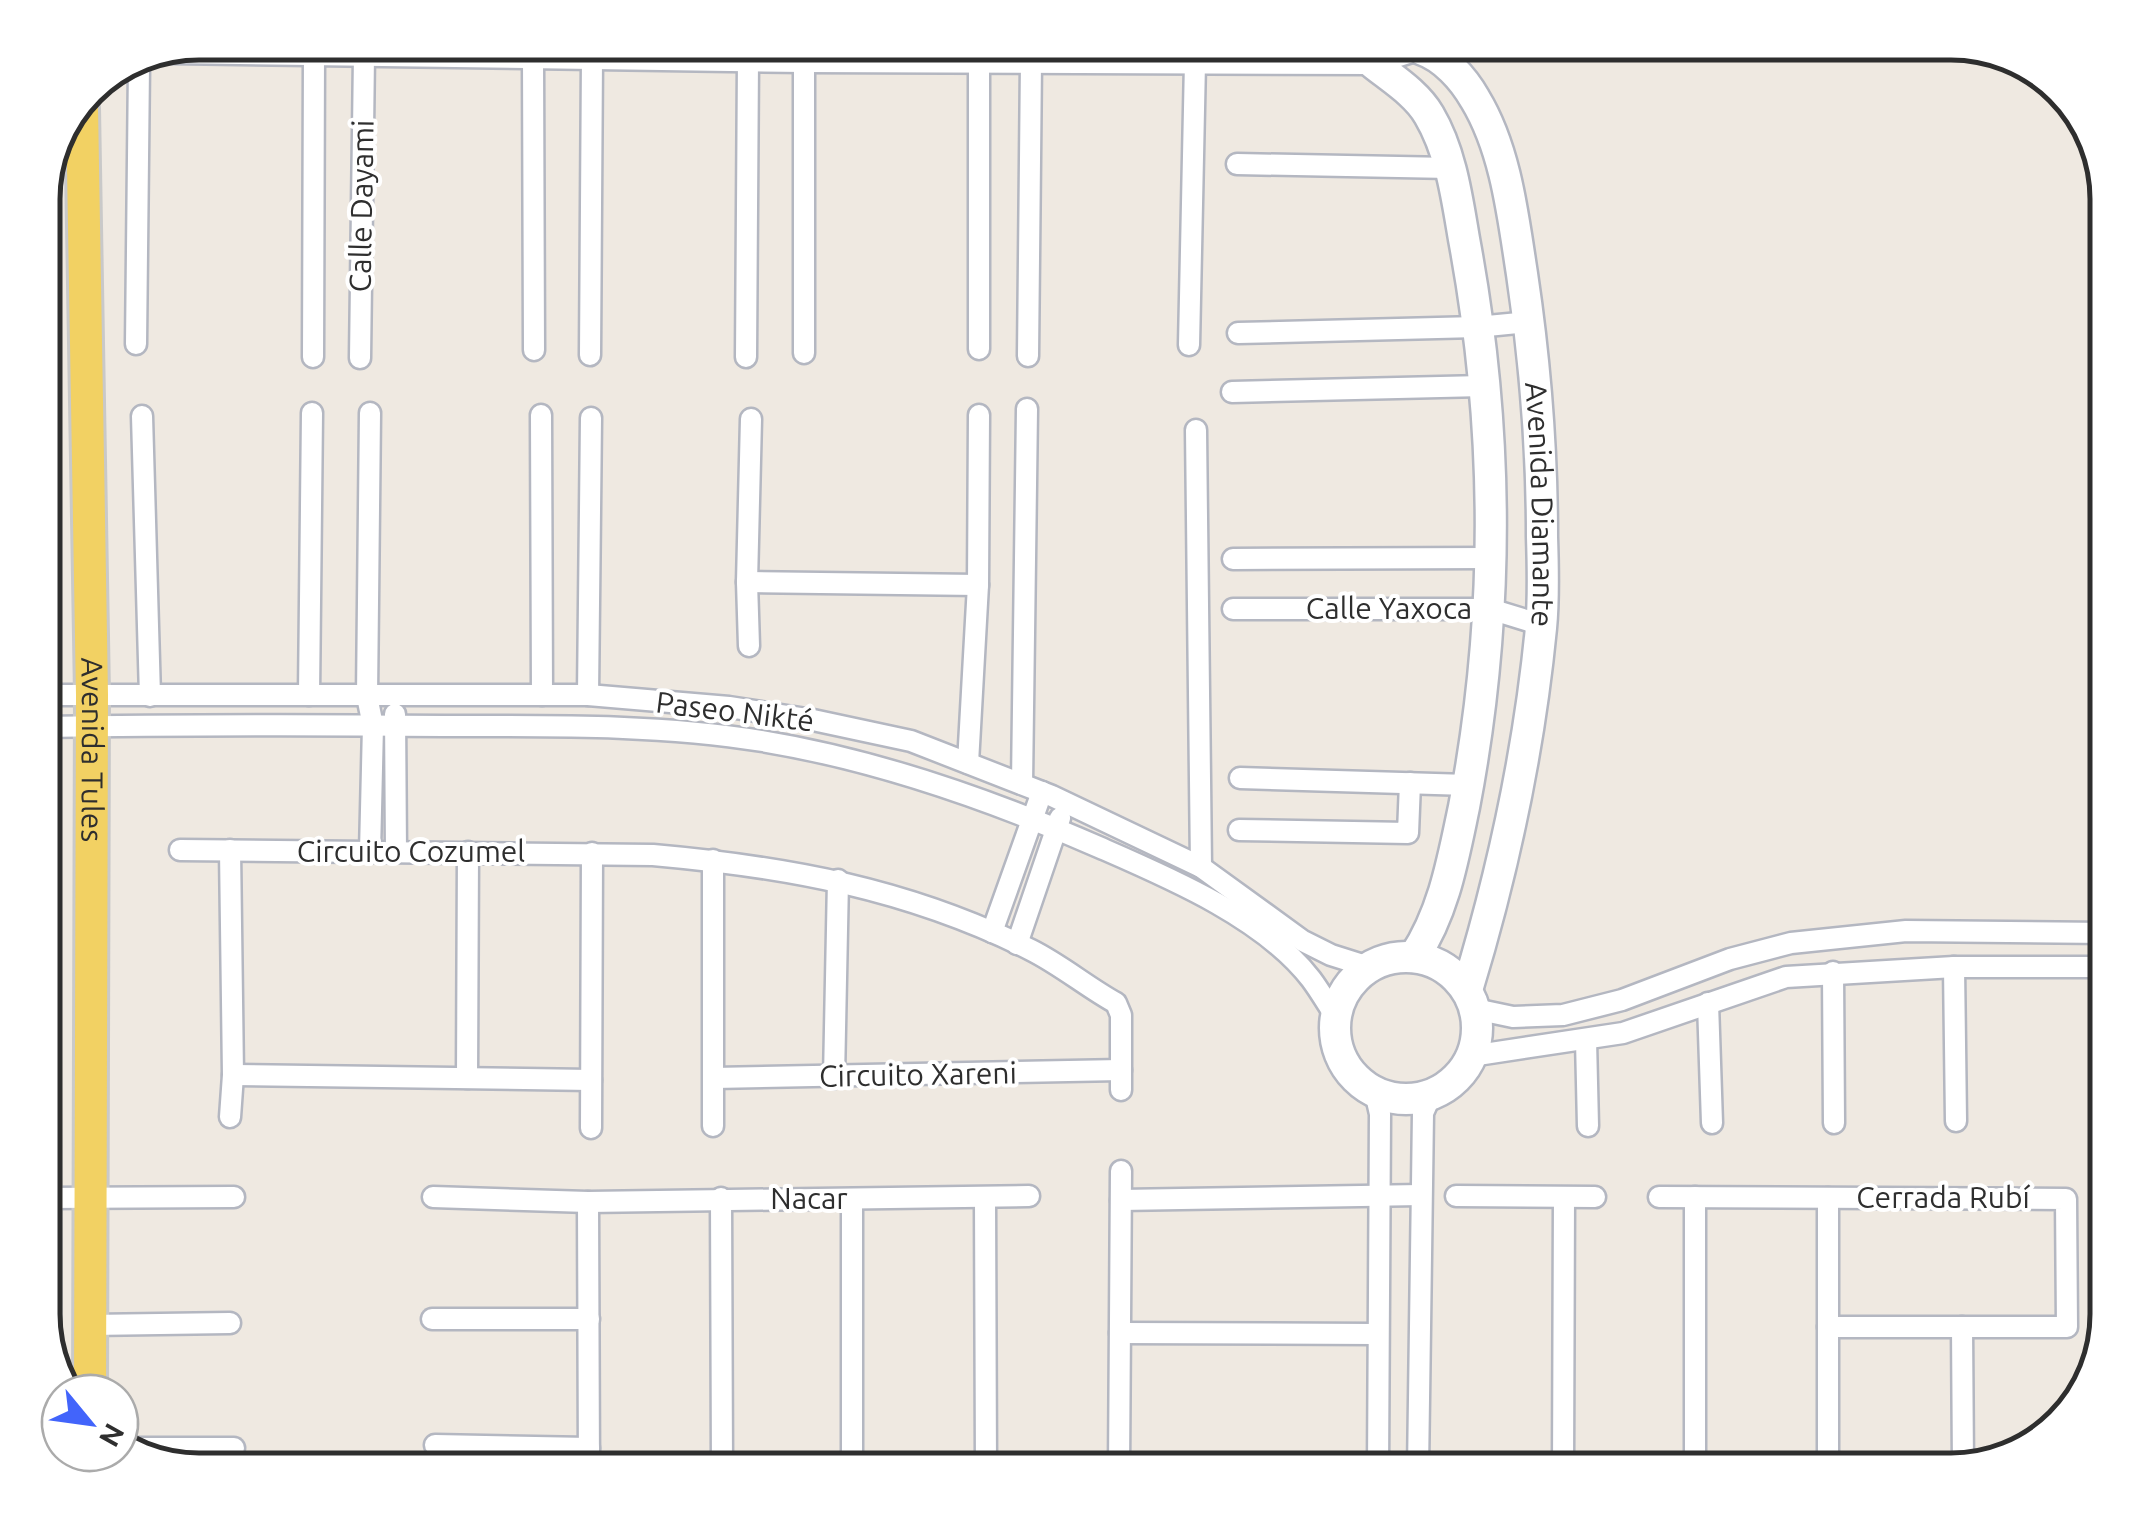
<svg xmlns="http://www.w3.org/2000/svg" width="2150" height="1513" font-family="Ubuntu,sans-serif">
  <rect width="100%" height="100%" fill="#efe9e1"/>
  <g fill="none" stroke-linecap="round" stroke-linejoin="round">
    <defs>
      <g id="street">
        <path d="M172 53 804 62 1374 64 1421 49"/>
        <path d="M533 57 534 350"/>
        <path d="M804 62V353"/>
        <path d="M1237 164 1450 168"/>
        <path d="M1238 333 1477 327 1529 322"/>
        <path d="M136 344 139 65"/>
        <path d="M1189 345 1195 62"/>
        <path d="M979 349V61"/>
        <path d="M590 355 592 57"/>
        <path d="M1028 356 1031 61"/>
        <path d="M313 357 314 54"/>
        <path d="M746 357 748 59"/>
        <path d="M360 358 364 55"/>
        <path d="M1232 392 1483 386"/>
        <path d="M370 413 367 696 373 726 370 852"/>
        <path d="M541 415 542 695"/>
        <path d="M142 416 150 696"/>
        <path d="M1196 430 1201 867"/>
        <path d="M1233 559 1491 558"/>
        <path d="M747 582 978 585"/>
        <path d="M1233 609H1490L1542 625"/>
        <path d="M749 646 747 582 751 419"/>
        <path d="M43 695H588L729 707 813 720 911 741 1052 796 1201 867 1303 941 1331 955 1369 967"/>
        <path d="M309 695 312 413"/>
        <path d="M588 695 591 418"/>
        <path d="M395 714 396 852"/>
        <path d="M43 727C177 725 311 725 444 726 550 726 657 724 762 741 878 760 994 801 1101 848 1170 878 1264 918 1311 979 1320 991 1328 1005 1336 1017"/>
        <path d="M968 763 978 585 979 415"/>
        <path d="M1240 778 1468 785"/>
        <path d="M1022 784 1027 409"/>
        <path d="M1239 830 1408 833 1410 783"/>
        <path d="M180 850 653 855C788 867 909 889 1031 950 1061 965 1087 987 1116 1003L1121 1015V1090"/>
        <path d="M992 932 1042 792"/>
        <path d="M1017 944 1060 818"/>
        <path d="M1954 967 1956 1121"/>
        <path d="M1833 972 1834 1123"/>
        <path d="M1708 1003 1712 1123"/>
        <path d="M1475 1009 1513 1017 1563 1015 1622 1000 1730 959 1791 943 1906 931 2107 933"/>
        <path d="M1586 1040 1588 1126"/>
        <path d="M1471 1056 1623 1033 1786 977 1954 967H2107"/>
        <path d="M233 1075 591 1080"/>
        <path d="M467 1078 468 852"/>
        <path d="M714 1078 1121 1070"/>
        <path d="M834 1078 838 880"/>
        <path d="M1375 1092 1380 1114 1378 1470"/>
        <path d="M230 1117 233 1075 230 850"/>
        <path d="M713 1126V860"/>
        <path d="M591 1128 592 853"/>
        <path d="M1456 1196 1595 1197"/>
        <path d="M433 1197 588 1202 1029 1196"/>
        <path d="M1659 1197 2066 1199 2067 1327H1828"/>
        <path d="M43 1198 234 1197"/>
        <path d="M721 1198 722 1470"/>
        <path d="M985 1198 986 1470"/>
        <path d="M1828 1198V1470"/>
        <path d="M1121 1200 1421 1195"/>
        <path d="M588 1202 589 1470"/>
        <path d="M432 1319H589"/>
        <path d="M90 1325 230 1323"/>
        <path d="M1962 1327 1963 1468"/>
        <path d="M1120 1333 1376 1334"/>
        <path d="M435 1445 589 1448"/>
        <path d="M134 1448H234"/>
        <path d="M1119 1464 1378 1467"/>
        <path d="M852 1470V1199"/>
        <path d="M1119 1470 1121 1171"/>
        <path d="M1418 1470 1423 1113 1431 1095"/>
        <path d="M1563 1470 1564 1198"/>
        <path d="M1695 1470V1197"/>
      </g>
      <g id="secondary">
        <path d="M1372 43 1374 64C1393 79 1417 94 1429 115 1451 152 1457 198 1464 239 1499 427 1500 619 1464 807 1453 859 1444 912 1414 957"/>
        <path id="s1" d="M1420 43 1421 49C1444 57 1463 78 1475 99 1506 150 1513 216 1522 274 1535 361 1542 448 1542 537 1543 567 1544 598 1541 628 1529 751 1503 872 1467 990"/>
        <circle cx="1406" cy="1028" r="71"/>
      </g>
      <g id="primary">
        <path id="s2" d="M82 108 92 695 90 1393"/>
        <path d="M43 1046 44 1328"/>
      </g>
    </defs>
    <use href="#street" stroke="#b4b7c1" stroke-width="25"/>
    <use href="#secondary" stroke="#b4b7c1" stroke-width="35"/>
    <use href="#primary" stroke="#c9c9c9" stroke-width="38"/>
    <use href="#street" stroke="#fff" stroke-width="20"/>
    <use href="#secondary" stroke="#fff" stroke-width="30"/>
    <use href="#primary" stroke="#f2d163" stroke-width="32"/>
  </g>
  <g text-anchor="middle" stroke-width="8" stroke-linejoin="round" paint-order="stroke">
    <g font-size="30" fill="#2e2e2e" stroke="#fff">
      <text transform="translate(362 206) rotate(-89)" y="10">Calle Dayami</text>
      <text dy="10" stroke="none"><textPath href="#s1" startOffset="495">Avenida Diamante</textPath></text>
      <text x="1389" y="619">Calle Yaxoca</text>
      <text transform="translate(735 712) rotate(7)" y="10">Paseo Nikté</text>
      <text dy="10" stroke="none"><textPath href="#s2" startOffset="642">Avenida Tules</textPath></text>
      <text x="411" y="862">Circuito Cozumel</text>
      <text transform="translate(918 1075) rotate(-1)" y="10">Circuito Xareni</text>
      <text x="1943" y="1208">Cerrada Rubí</text>
      <text x="809" y="1209">Nacar</text>
    </g>
  </g>
  <path d="M0 0H2150V1513H0ZM199 60H1951A139 139 0 0 1 2090 199V1314A139 139 0 0 1 1951 1453H199A139 139 0 0 1 60 1314V199A139 139 0 0 1 199 60Z" fill="#fff" fill-rule="evenodd"/>
  <path fill="none" stroke="#2e2e2e" stroke-width="5" d="M199 60H1951A139 139 0 0 1 2090 199V1314A139 139 0 0 1 1951 1453H199A139 139 0 0 1 60 1314V199A139 139 0 0 1 199 60Z"/>
  <g transform="translate(90 1423) rotate(119)"><circle r="48" fill="#ffffff" stroke="#ababab" stroke-width="2.5"/>
  <path d="M0-8L18 38L0 25L-18 38Z" fill="#4264fb"/>
  <text y="-15" font-size="28" font-weight="bold" text-anchor="middle" fill="#2e2e2e">N</text>
  </g>
</svg>
